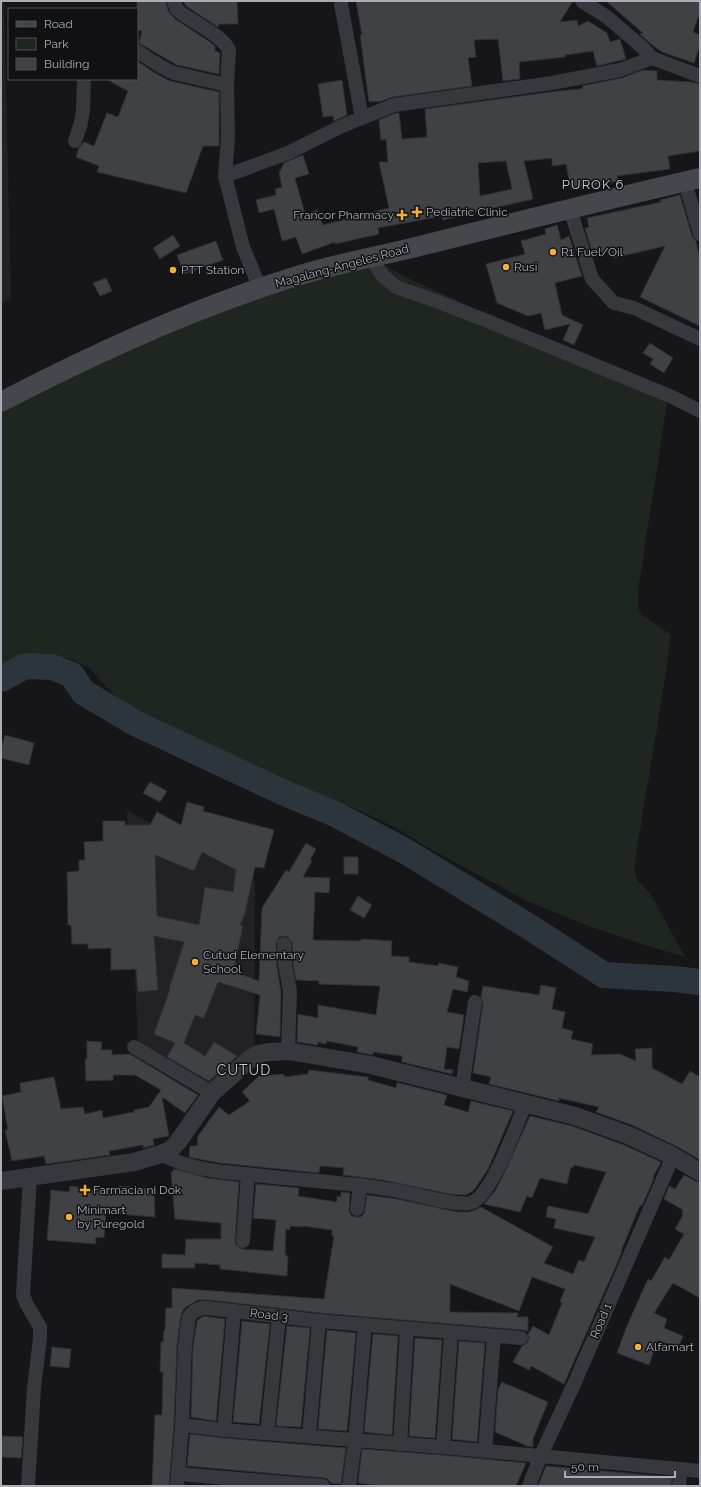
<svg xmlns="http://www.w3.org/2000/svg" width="701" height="1487" font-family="Raleway,sans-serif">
  <rect width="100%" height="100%" fill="#161618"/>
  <g fill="#222225">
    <path d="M1 1H4L11 298 1 304Z"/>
    <path d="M127 810 255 881 254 1046 210 1089 138 1042Z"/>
  </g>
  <path fill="#1e261f" d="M373 260 414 281 668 397 638 591V607L641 614 671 635C661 713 646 790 634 868L637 880 648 891 655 902 685 957 645 945 586 925 527 901 432 850 398 829 354 808 151 724 126 708 89 668 71 659 49 654 18 659 1 666V407L183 321Z"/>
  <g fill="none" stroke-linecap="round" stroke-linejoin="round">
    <path stroke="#2c353c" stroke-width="26" d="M1 679 25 666 52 667 72 675 83 692 135 723 280 791 335 814 405 851 528 926 604 975 674 979 700 982"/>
  </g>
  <g fill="#404145" stroke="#303034" fill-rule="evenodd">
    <path d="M137 1H166L168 11 175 19 210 42 215 46V51L220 53 219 74 177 65 139 43 142 31 137 30Z"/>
    <path d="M183 1H237L238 24H219L218 27 186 6Z"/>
    <path d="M356 1H573L560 22 577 20 578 26 588 21 607 33 610 42 620 39 626 59 597 66 593 51 565 55V57L519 62 520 79 503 81 498 39 474 40 476 57 468 58 472 86 393 97 378 102V101L369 102 360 35H362Z"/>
    <path d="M606 1H700V12L693 32 700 35V45L694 63 662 52 652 45 640 34 643 33Z"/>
    <path d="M137 61 155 73 170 81 219 92V146H203L186 193 97 172 99 166 76 157 79 148 84 142 94 146 107 113 118 117 128 91 106 79H137Z"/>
    <path d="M643 70 657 71V80L691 82 700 84V151L668 156 670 169 617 176 618 181 571 189 566 164 552 166V158L524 161 533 199 443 220 442 216 378 228 379 234 335 244V242L302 254 296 237 282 241 274 209 259 213 256 200 276 195 275 189 282 187 279 173 284 163 303 155 309 174 295 178 305 214 317 210 323 225 389 208 379 162H388L386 139 381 140 379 120 396 113H399L402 139 427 137 425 109 558 91 581 89 583 88 582 86 622 78ZM506 161 512 189 480 196 478 163Z"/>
    <path d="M342 80 347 115 334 121 333 116 323 117 318 84Z"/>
    <path d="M680 195 692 236 696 241 700 260V326L640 297 665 246 614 258 612 250 593 255 585 228 589 227 587 218 661 202 660 200Z"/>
    <path d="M557 225 561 240 569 236 582 276 555 283 562 315 583 325 574 345 563 340 570 324 545 330 541 313 528 316 497 303 486 264 525 254 521 241 546 234 545 229Z"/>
    <path d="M173 235 180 246 160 259 153 248Z"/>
    <path d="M216 241 223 260 184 274 177 255Z"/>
    <path d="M106 278 112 291 100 296 93 283Z"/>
    <path d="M650 343 673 358 664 373 650 364 653 359 643 353Z"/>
    <path d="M5 735 34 743 29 765 1 758V749Z"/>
    <path d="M150 782 167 791 160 802 143 793Z"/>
    <path d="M187 802 204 807 203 811 274 830 264 868 255 867 245 913 240 925 243 926 233 972 259 981 262 908 286 870 289 872 306 843 316 849 310 860 312 861 303 877 330 878 329 893 315 892 313 940 361 941V939L392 941 391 956 409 957V962L438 966 439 963 458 967 456 977 469 981 467 992 453 989 447 1012 464 1015 459 1049 447 1047 444 1069 453 1070 452 1074 402 1062V1056L373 1052V1055L357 1052 358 1047 327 1041 326 1044 318 1042 317 1045 297 1042 298 1014 318 1018V1005L376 1015 380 986 319 984V981L296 980 293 964 292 943 288 937 284 936 279 937 276 944 277 967 281 992 280 1037 256 1034 260 995 218 982 204 1018 195 1015 184 1043 205 1056 214 1042 237 1056 235 1058 209 1081 167 1057 175 1043 154 1034 170 989H169L184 942 154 936 158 990 138 992 136 969 111 970V948L88 949V944H72L71 925H68L67 872 79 871V860H85L84 842 103 841V821H125V825H150L157 812 181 825ZM202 852 236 870 233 892 205 887 199 925 157 916 155 855 194 871Z"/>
    <rect x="344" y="857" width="14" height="17"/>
    <path d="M358 896 372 905 364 918 350 910Z"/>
    <path d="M541 985 556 988 552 1009 565 1012 562 1028 573 1031 571 1039 593 1044 591 1055 620 1054 636 1061 635 1049 652 1048V1068L682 1084 690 1071 700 1077V1160L678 1147 632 1125 596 1112 599 1107 559 1098V1101L489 1084 491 1077 473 1073 483 1003 481 997 483 986 539 995Z"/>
    <path d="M87 1041 102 1042 101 1050H112V1055L130 1054 198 1095 185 1113 162 1097 169 1136 153 1139 154 1145 143 1148V1145L109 1151 110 1155 46 1164 44 1156 12 1161 5 1130H8L2 1096 21 1092 20 1083 54 1077 61 1109 83 1107 85 1114 102 1110 103 1118 134 1112V1110L149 1107 161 1090 135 1075H113V1080L86 1081 85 1059H87Z"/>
    <path d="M309 1070 368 1077V1080L396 1088 397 1083H399L447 1095 444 1105 468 1112 471 1101 513 1111 488 1169 474 1190 466 1195 449 1194 383 1180 343 1175 344 1168 320 1166 319 1173 220 1163 189 1157 190 1146H197L198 1136 219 1107 229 1115 250 1101 242 1092 259 1076 284 1074V1077L308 1074Z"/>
    <path d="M530 1116 572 1126 624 1145 661 1162 653 1177 654 1178 642 1206 640 1205 621 1251 622 1252 564 1384 531 1366 529 1370 513 1362 522 1346 528 1342 529 1338 528 1334 533 1326 549 1335 562 1303 560 1302 565 1289 532 1277 519 1311 450 1284V1312L518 1313 517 1317H528V1331L522 1330 320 1313 209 1300H198L186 1307 182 1312 180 1322 177 1345 174 1424 169 1486H152L155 1415H162L163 1372H160L161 1342H163L164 1330H165L166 1308H172V1288L324 1299 334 1236H332V1230L303 1226V1227L290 1226V1230L286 1229 285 1253H286V1256H288L287 1276 220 1269V1265L195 1263V1268H162V1254L185 1255 186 1239H221V1223L175 1219 171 1173 174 1169 208 1178 239 1182 235 1240 236 1245 242 1249 273 1251 276 1220 253 1218 256 1184 299 1188 298 1196 337 1202V1196L341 1197V1192L350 1193 349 1212 352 1216 356 1217H361L364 1214 367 1195 397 1199 457 1212H469L475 1210 481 1207 553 1247 544 1263 573 1274 579 1260 584 1262 595 1237 554 1228 556 1219 546 1217 548 1206 588 1214 606 1172 574 1165 573 1168 571 1167 567 1184 540 1178 532 1198 527 1196 520 1212 484 1204 495 1191 503 1176Z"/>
    <path d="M684 1175 695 1181 700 1182V1298L673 1283 654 1313 667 1319 664 1328 683 1336 678 1348 658 1340 649 1365 617 1353 626 1328 648 1279 651 1281 665 1257 669 1260 684 1234 675 1229 683 1215 682 1214 683 1210 664 1199 669 1186 675 1189Z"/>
    <path d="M70 1186 119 1192V1186L154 1189 155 1217 106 1213 104 1237 95 1238 96 1244 47 1240 51 1190 69 1192Z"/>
    <path d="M203 1316 225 1319 216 1421 191 1417 193 1346 197 1321Z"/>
    <path d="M242 1321 270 1324 259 1424 233 1422Z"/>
    <path d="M287 1326 310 1328 301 1427 276 1426Z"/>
    <path d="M327 1330 356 1333 347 1431 318 1429Z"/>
    <path d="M373 1334 398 1336 392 1435 364 1432Z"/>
    <path d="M415 1338 442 1340 435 1438 409 1436Z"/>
    <path d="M459 1341 485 1343 477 1442 452 1439Z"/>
    <path d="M52 1347 71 1349 69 1368 50 1366Z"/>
    <path d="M502 1382 548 1402 533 1439V1447L527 1446 495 1432 498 1389Z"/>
    <path d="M190 1434 223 1438 346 1448 341 1484 331 1483 328 1479 324 1478 187 1466Z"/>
    <path d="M2 1436 23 1437 21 1458 1 1457Z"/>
    <path d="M362 1449 442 1455 526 1463 516 1486H384L358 1483Z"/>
    <path d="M546 1466 672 1477 671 1486H538Z"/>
  </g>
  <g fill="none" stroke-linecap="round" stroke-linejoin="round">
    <g stroke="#37383d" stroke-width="14">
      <path d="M174 1 176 8 181 13C194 22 224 37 229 50L227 85 228 138 225 176 243 247 260 288"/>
      <path d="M582 1 607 17 642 47 652 58 700 76"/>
      <path d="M341 4 362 118"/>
      <path d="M137 51 160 66 174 73 227 85"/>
      <path d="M75 141 81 123 83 110 84 79"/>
      <path d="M225 176 288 153 342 126 394 105 552 83 620 70 652 58"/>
      <path d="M685 182 700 234"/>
      <path d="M570 209 592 279 614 303 634 308 700 339"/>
      <path d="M371 258 383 276 396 287 436 301 485 320 670 396 700 411"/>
      <path d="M284 944 285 965 290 991 288 1051"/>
      <path d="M134 1047 212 1093"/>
      <path d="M462 1088 475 1002"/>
      <path d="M161 1154C171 1159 181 1164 192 1166 215 1173 240 1173 264 1176 309 1181 354 1183 399 1191 415 1194 460 1208 473 1202 492 1193 517 1125 525 1104"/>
      <path d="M357 1209 360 1185"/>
      <path d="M243 1241 248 1174"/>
      <path d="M182 1425 224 1430 443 1447 700 1471"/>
      <path d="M224 1430 234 1311"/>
      <path d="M267 1433 279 1317"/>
      <path d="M309 1436 319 1321"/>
      <path d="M400 1444 407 1329"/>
      <path d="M443 1447 451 1333"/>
      <path d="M485 1451 494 1336"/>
      <path d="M178 1474 323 1486"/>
      <path d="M28 1486 34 1388 40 1338V1327L27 1305 23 1295 30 1176"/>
      <path d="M177 1486 182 1425 185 1345 188 1323 189 1317 193 1312 201 1308H208L319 1321 521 1338"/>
      <path d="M349 1486 355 1441 365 1324"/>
      <path d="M529 1486 540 1457 575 1382 673 1156"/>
      <path d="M679 1486 681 1469"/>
    </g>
    <path stroke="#37383d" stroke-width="18" d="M1 1181 134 1162 161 1154 170 1150 178 1142 212 1093 250 1059 258 1054 269 1052 288 1051 371 1065 575 1116 628 1135 673 1156 700 1172"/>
    <path stroke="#45474d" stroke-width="20" d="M1 402C95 353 196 307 297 276 335 264 374 257 412 248 508 224 604 200 700 178"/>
  </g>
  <g fill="#f2b134" stroke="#111113" stroke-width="1.5">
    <path d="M415 206h4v4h4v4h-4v4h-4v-4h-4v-4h4z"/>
    <path d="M400 209h4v4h4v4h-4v4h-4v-4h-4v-4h4z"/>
    <circle cx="553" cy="252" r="4"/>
    <circle cx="506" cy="267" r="4"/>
    <circle cx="173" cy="270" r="4"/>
    <circle cx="195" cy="962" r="4"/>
    <path d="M83 1184h4v4h4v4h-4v4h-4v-4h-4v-4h4z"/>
    <circle cx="69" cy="1217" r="4"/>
    <circle cx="638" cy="1347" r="4"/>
  </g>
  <g text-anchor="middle" stroke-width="3" stroke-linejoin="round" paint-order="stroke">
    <g font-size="12" fill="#a8adb8" stroke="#111113" text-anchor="start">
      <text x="426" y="216">Pediatric Clinic</text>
      <text x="394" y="219" text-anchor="end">Francor Pharmacy</text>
      <text x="561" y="256">R1 Fuel/Oil</text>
      <text x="514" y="271">Rusi</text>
      <text x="181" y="274">PTT Station</text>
      <text x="203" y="959">Cutud Elementary<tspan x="203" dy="14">School</tspan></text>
      <text x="93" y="1194">Farmacia ni Dok</text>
      <text x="77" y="1214">Minimart<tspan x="77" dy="14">by Puregold</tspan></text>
      <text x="646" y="1351">Alfamart</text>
    </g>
    <g font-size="12" fill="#a8adb8" stroke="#111113">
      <text transform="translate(342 266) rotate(-15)" y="4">Magalang-Angeles Road</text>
      <text transform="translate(269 1315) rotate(7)" y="4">Road 3</text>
      <text transform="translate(601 1321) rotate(-67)" y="4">Road 1</text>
    </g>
    <g font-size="13" letter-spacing="1" fill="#c9ccd4" stroke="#111113">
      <text x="593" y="189">PUROK 6</text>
    </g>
    <g font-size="14" letter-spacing="1" fill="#c9ccd4" stroke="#111113">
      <text x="244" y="1075">CUTUD</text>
    </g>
  </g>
  <rect width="701" height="1487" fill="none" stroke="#a8adb8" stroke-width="4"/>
  <rect x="8" y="8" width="130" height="72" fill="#111113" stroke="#4d4f55"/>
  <rect x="16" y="21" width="20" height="6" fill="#45474d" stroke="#4d4f55"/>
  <text x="44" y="28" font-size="12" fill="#a8adb8">Road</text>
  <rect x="16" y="38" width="20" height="12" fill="#1e261f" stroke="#4d4f55"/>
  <text x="44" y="48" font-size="12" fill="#a8adb8">Park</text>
  <rect x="16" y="58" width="20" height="12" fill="#404145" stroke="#4d4f55"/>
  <text x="44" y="68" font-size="12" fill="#a8adb8">Building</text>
  <path d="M565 1471v6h110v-6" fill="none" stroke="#a8adb8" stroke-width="2"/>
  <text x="571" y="1471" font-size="12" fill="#a8adb8" stroke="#111113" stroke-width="3" paint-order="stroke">50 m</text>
</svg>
